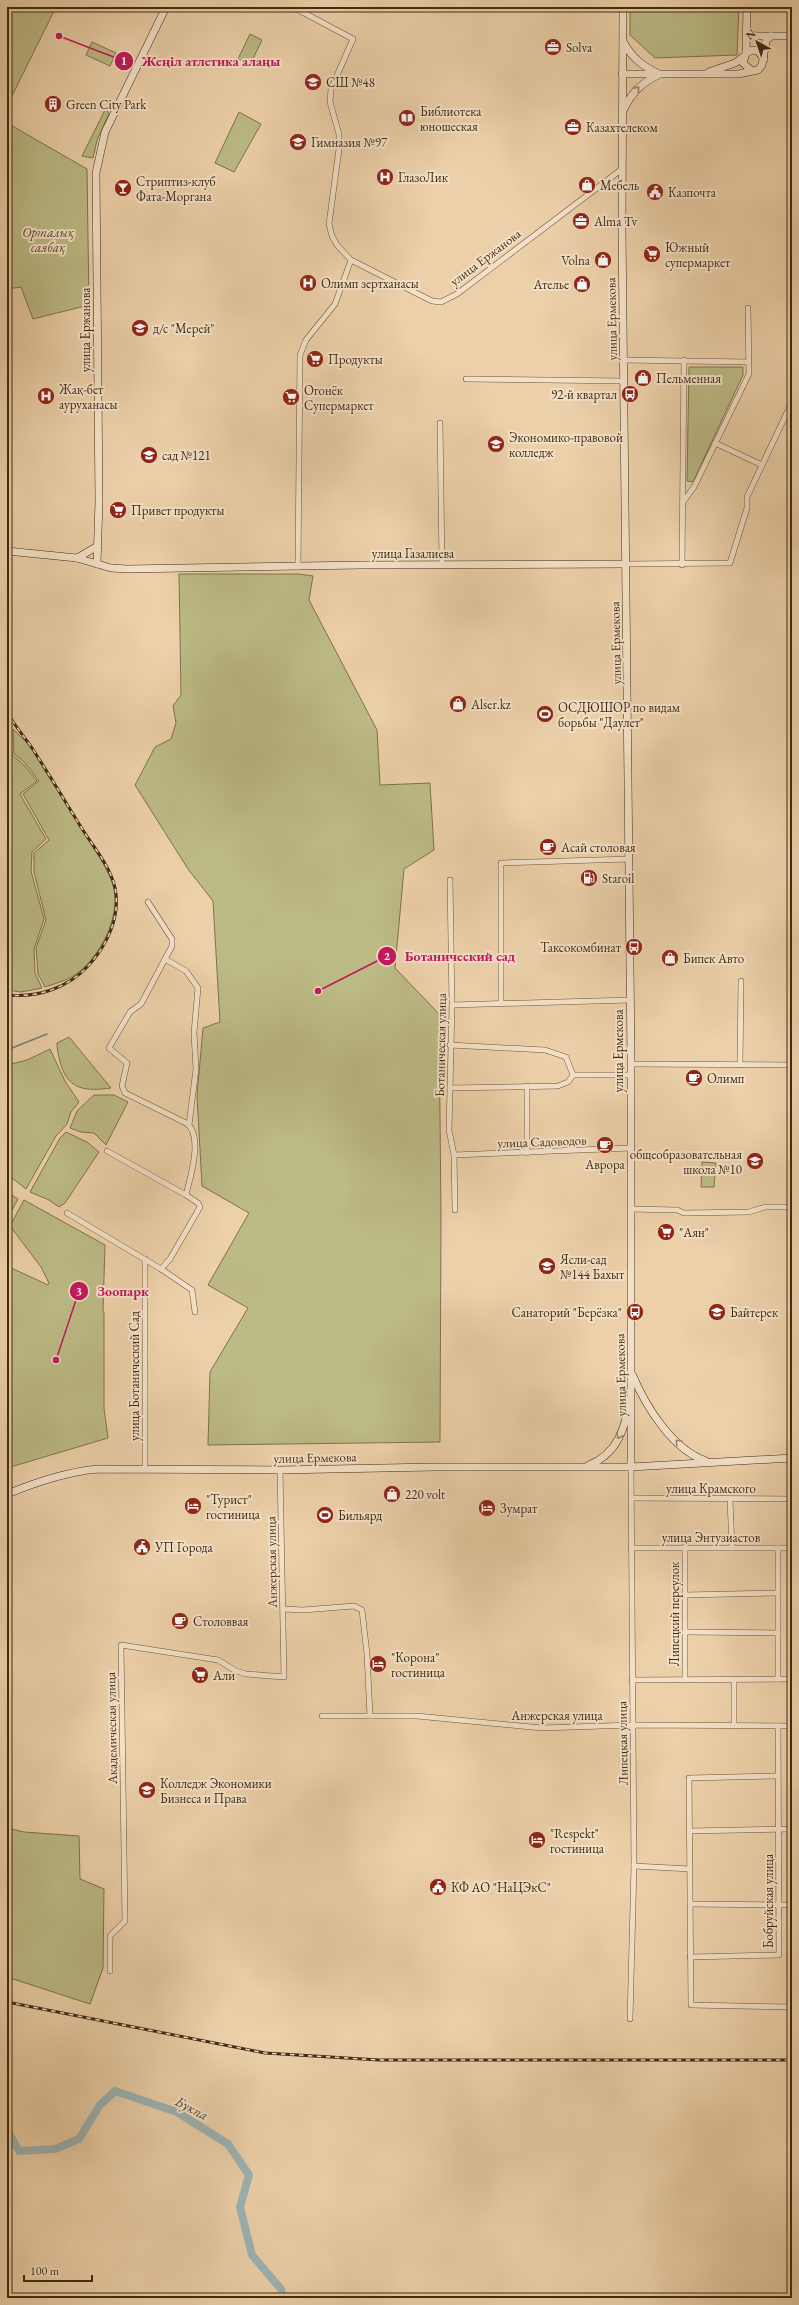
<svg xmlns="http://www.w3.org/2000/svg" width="799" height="2305" font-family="'EB Garamond',serif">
  <rect width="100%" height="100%" fill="#ecd0a9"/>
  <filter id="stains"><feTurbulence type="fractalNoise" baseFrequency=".005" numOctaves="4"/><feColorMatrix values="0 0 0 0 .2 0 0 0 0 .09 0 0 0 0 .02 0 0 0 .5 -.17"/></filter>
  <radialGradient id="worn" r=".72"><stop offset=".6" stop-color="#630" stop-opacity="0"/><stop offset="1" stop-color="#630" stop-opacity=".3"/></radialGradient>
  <g fill="#bcba85" stroke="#7e724c">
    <path d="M7 7H56L7 106Z"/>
    <path d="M630 7H739L737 55 655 58 630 35Z"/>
    <path d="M250 34 262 40 250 65 238 59Z"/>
    <path d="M92 42 116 53 110 66 86 55Z"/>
    <path d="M106 108 109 114 97 140 93 158 82 156Z"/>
    <path d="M239 112 261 124 234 172 215 163Z"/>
    <path d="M7 123 87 169 89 305 33 319 21 287 7 289Z"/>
    <path d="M689 367H743V375L693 482 687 481Z"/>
    <path d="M179 574H299L313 576 309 600 377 730 380 785 430 783 434 850 404 869 395 968 439 1014 441 1218 440 1442 208 1445 210 1372 248 1308 208 1285 249 1213 202 1186 197 1096 203 1028 220 1022 213 901 188 869 135 785 155 747 171 739 176 723 173 706 181 695Z"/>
    <path d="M7 727 11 730 12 755 24 765 37 781 20 794 46 839 32 852 31 871 44 919 34 949 35 973 42 988 21 992 7 990Z"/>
    <path d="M13 729 29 745 103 863C108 874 115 885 115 897 116 926 97 961 73 976 65 981 54 984 45 987L38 974 36 948 46 920 34 872V853L49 840 23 794 39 781 25 763 14 754Z"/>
    <path d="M69 1037 74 1043 111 1088C87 1091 69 1091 61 1065 59 1058 57 1051 57 1043Z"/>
    <path d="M50 1049 65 1081 79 1102 71 1112 67 1124 56 1136 26 1189 7 1174V1065L27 1060Z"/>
    <path d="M94 1095H114L128 1102 106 1145 94 1133 81 1132 70 1128 77 1111Z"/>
    <path d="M66 1132 87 1142 99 1152 65 1203 59 1207 49 1200 30 1192 60 1138Z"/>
    <path d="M702 1162 716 1163 714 1187H701Z"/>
    <path d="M7 1192 18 1199 7 1219Z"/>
    <path d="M24 1200 105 1245 103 1311 104 1312V1408L108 1438 7 1468V1266L48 1285 49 1283 41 1267 10 1226Z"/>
    <path d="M7 1828 24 1832 79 1836 80 1879 104 1889 103 1968 90 2004 7 1977Z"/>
  </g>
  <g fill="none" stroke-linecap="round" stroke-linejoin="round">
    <path stroke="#787d73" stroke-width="1.5" d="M7 1050 47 1034"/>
    <path stroke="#9db4b4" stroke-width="8" d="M7 2130 19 2151 55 2149 79 2139 100 2105 115 2091 177 2112 228 2144 249 2175 240 2207 252 2255 281 2289 283 2298"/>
    <defs>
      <g id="street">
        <path d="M293 7 353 39 331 89 330 102 339 134V149L329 224 332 236 337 245 351 260 432 301 441 302 457 294 622 169"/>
        <path d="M624 360 748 362"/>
        <path d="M466 379 624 381"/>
        <path d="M440 423 442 565"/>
        <path d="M715 443 762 465"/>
        <path d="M683 502 694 487 749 374 748 308"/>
        <path d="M626 564 730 563 747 508V497L792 402"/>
        <path d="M682 565 684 360"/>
        <path d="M298 567 300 355 306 340 335 304 351 260"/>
        <path d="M450 880 452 1005 449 1130 454 1155 455 1210"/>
        <path d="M148 902 172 939V946L141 1004 130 1012 109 1048 127 1063 122 1086 125 1093 186 1123C204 1135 190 1178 186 1195L198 1203 200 1207 170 1259 161 1269"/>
        <path d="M165 959 186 971 198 988 194 1033 196 1069 189 1125"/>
        <path d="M501 1004V863L629 859"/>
        <path d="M452 1005 630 1000"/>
        <path d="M450 1045 545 1050 566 1057 573 1075H631"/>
        <path d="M631 1064 792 1065"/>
        <path d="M740 1065 741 981"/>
        <path d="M450 1088 558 1086 568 1082 573 1075"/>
        <path d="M107 1151 186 1195"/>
        <path d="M527 1153V1086"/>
        <path d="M454 1155 631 1148"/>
        <path d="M631 1209 677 1210 684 1213 749 1212 765 1207H792"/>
        <path d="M67 1213 161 1269 192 1290 195 1312"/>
        <path d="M145 1469V1259"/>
        <path d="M631 1498 792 1499"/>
        <path d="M730 1499 732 1548"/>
        <path d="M631 1548H792"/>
        <path d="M685 1595 778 1593"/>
        <path d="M283 1609 303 1610 354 1606 362 1610 367 1654 370 1716"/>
        <path d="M685 1632 778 1633"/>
        <path d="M778 1679V1548"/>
        <path d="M632 1680 792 1679"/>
        <path d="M685 1680V1547"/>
        <path d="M322 1716H417L542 1728 633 1725 792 1726"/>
        <path d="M734 1726V1679"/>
        <path d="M778 1776 689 1778 691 2005 792 2007"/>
        <path d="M690 1831 792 1829"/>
        <path d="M634 1866 690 1869"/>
        <path d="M690 1904 792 1905"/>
        <path d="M690 1957 779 1955 778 1726"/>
        <path d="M110 1971V1936L125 1921 121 1645 218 1660 236 1671 246 1674 284 1677 280 1470"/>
        <path d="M630 2019 634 1866 631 1467"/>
      </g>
      <g id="secondary">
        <path d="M623 7 622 228 631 1057V1467"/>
        <path d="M746 30 755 36H792"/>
        <path d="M624 43C632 58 643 66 657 73"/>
        <path d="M746 53 747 7"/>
        <path d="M752 71 743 63 746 53 752 50 758 51 764 59"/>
        <path d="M709 72 735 63 743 57"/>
        <path d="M622 74H738L758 70 762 65 766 41 771 36"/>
        <path d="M624 109C632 92 642 83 658 75"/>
        <path d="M7 551 77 558 111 568 127 569 362 565 626 564"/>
        <path d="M77 558 98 546"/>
        <path d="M97 564 99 501 96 173 105 132 166 7"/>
        <path d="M633 1376C646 1407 673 1450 706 1461"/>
        <path d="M589 1465C617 1454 626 1428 629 1400"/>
        <path d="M7 1494C37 1482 66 1472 98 1469L280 1470 434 1467H631L792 1458"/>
      </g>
    </defs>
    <use href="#street" stroke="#6c5438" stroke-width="6"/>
    <use href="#secondary" stroke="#412b12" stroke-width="8"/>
    <use href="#street" stroke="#f3e0c7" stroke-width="5"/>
    <use href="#secondary" stroke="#f3e0c7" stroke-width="7"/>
    <defs>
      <g id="rail">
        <path d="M7 713C14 724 22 734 30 745 48 772 64 800 81 827 93 847 114 870 116 894 119 920 106 946 89 965 68 988 38 998 7 995"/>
        <path d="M7 2002 265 2053 379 2060H792"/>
      </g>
    </defs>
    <use href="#rail" stroke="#412b12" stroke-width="3"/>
    <use href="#rail" stroke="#f3e0c7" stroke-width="1.5" stroke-dasharray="4.5" stroke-linecap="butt"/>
  </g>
  <defs><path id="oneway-chevron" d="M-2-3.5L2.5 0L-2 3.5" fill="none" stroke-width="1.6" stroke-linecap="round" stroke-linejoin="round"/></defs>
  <g stroke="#9a866c">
    <use href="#oneway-chevron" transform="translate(637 89) rotate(-48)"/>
    <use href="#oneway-chevron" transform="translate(619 1436) rotate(116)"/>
    <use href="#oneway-chevron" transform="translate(678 1442) rotate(-134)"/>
  </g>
  <defs>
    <symbol id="office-disc" viewBox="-11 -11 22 22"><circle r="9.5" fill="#8f2418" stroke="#f3e0c7"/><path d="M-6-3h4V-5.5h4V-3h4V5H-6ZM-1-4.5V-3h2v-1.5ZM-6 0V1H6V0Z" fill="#fff"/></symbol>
    <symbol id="school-disc" viewBox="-11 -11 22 22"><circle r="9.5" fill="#8f2418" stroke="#f3e0c7"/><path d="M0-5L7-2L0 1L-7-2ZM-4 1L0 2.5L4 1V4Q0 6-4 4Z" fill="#fff"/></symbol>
    <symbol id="building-disc" viewBox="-11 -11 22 22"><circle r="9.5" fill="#8f2418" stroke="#f3e0c7"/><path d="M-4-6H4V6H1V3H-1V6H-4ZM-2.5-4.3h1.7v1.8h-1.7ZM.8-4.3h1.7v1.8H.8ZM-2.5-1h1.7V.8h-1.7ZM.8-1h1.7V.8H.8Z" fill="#fff"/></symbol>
    <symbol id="library-disc" viewBox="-11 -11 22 22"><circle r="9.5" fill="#8f2418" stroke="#f3e0c7"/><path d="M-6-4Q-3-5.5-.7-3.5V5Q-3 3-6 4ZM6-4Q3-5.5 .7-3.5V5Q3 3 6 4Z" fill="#fff"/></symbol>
    <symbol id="hospital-disc" viewBox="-11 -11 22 22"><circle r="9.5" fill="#8f2418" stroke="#f3e0c7"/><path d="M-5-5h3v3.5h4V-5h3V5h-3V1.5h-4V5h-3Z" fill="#fff"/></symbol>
    <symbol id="shop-disc" viewBox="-11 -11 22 22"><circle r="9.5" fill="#8f2418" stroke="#f3e0c7"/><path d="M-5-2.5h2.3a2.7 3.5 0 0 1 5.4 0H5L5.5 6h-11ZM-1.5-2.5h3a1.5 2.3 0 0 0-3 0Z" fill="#fff"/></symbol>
    <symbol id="bar-disc" viewBox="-11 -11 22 22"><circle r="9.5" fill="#8f2418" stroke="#f3e0c7"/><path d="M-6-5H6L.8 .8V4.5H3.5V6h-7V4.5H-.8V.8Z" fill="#fff"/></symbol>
    <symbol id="civic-disc" viewBox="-11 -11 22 22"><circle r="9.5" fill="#8f2418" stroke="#f3e0c7"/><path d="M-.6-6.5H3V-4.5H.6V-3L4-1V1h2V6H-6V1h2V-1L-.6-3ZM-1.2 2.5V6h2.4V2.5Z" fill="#fff"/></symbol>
    <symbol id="supermarket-disc" viewBox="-11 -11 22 22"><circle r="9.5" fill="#8f2418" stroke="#f3e0c7"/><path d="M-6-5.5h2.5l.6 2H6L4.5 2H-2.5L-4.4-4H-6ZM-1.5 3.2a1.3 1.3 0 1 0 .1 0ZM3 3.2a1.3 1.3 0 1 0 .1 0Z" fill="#fff"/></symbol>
    <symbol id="bus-disc" viewBox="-11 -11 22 22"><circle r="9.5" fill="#8f2418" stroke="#f3e0c7"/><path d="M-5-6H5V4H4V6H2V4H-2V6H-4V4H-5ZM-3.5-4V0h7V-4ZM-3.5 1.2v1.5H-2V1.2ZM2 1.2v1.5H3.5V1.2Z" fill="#fff"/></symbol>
    <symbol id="university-disc" viewBox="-11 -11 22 22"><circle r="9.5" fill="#8f2418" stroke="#f3e0c7"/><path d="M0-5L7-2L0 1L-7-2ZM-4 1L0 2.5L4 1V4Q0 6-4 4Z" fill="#fff"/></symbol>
    <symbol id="stadium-disc" viewBox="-11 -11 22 22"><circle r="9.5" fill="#8f2418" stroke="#f3e0c7"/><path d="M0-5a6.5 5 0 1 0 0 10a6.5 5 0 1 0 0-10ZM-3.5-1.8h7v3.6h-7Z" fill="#fff"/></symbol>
    <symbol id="cafe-disc" viewBox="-11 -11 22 22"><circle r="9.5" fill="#8f2418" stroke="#f3e0c7"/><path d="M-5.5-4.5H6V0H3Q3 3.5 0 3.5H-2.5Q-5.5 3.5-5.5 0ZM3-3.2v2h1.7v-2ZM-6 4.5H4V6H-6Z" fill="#fff"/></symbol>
    <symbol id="fuel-disc" viewBox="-11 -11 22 22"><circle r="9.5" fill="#8f2418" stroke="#f3e0c7"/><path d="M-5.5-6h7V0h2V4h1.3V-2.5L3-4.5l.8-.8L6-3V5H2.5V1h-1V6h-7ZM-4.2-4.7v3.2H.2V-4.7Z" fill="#fff"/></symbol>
    <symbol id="hotel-disc" viewBox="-11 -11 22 22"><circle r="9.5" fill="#8f2418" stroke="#f3e0c7"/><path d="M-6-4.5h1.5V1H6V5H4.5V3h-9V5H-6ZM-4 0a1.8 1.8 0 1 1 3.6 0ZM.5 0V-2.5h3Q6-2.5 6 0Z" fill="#fff"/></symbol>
  </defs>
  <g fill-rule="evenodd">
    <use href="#office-disc" x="543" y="37" width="20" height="20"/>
    <use href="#school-disc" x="303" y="72" width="20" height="20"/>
    <use href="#building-disc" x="43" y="94" width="20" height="20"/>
    <use href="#library-disc" x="397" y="108" width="20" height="20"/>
    <use href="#office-disc" x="563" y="117" width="20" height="20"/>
    <use href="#school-disc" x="288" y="132" width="20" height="20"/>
    <use href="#hospital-disc" x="375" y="167" width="20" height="20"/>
    <use href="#shop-disc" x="577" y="175" width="20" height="20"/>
    <use href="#bar-disc" x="113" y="178" width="20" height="20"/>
    <use href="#civic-disc" x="645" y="182" width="20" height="20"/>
    <use href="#office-disc" x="571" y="211" width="20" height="20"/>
    <use href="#supermarket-disc" x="642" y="244" width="20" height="20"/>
    <use href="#shop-disc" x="593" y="250" width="20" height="20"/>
    <use href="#hospital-disc" x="298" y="273" width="20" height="20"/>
    <use href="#shop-disc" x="572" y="274" width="20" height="20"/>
    <use href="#school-disc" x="130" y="318" width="20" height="20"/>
    <use href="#supermarket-disc" x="305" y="349" width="20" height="20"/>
    <use href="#shop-disc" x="633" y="368" width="20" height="20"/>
    <use href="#bus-disc" x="620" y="384" width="20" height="20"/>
    <use href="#hospital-disc" x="36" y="386" width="20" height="20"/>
    <use href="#supermarket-disc" x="281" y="387" width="20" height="20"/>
    <use href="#university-disc" x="486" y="434" width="20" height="20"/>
    <use href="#school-disc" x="139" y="445" width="20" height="20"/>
    <use href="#supermarket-disc" x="108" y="500" width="20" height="20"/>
    <use href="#shop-disc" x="448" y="694" width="20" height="20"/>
    <use href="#stadium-disc" x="535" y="704" width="20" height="20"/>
    <use href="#cafe-disc" x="538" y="837" width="20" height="20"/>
    <use href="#fuel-disc" x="579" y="868" width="20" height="20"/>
    <use href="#bus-disc" x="624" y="937" width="20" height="20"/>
    <use href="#shop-disc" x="660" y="948" width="20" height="20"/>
    <use href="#cafe-disc" x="684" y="1068" width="20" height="20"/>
    <use href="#cafe-disc" x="595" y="1135" width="20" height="20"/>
    <use href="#school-disc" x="745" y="1151" width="20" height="20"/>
    <use href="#supermarket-disc" x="656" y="1222" width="20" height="20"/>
    <use href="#school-disc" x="537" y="1256" width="20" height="20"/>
    <use href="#bus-disc" x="625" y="1302" width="20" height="20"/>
    <use href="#school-disc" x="707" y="1302" width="20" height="20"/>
    <use href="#shop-disc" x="382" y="1484" width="20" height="20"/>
    <use href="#hotel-disc" x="183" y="1496" width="20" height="20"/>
    <use href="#hotel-disc" x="477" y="1498" width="20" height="20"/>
    <use href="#stadium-disc" x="315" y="1505" width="20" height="20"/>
    <use href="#civic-disc" x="132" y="1537" width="20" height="20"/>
    <use href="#cafe-disc" x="170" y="1611" width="20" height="20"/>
    <use href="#hotel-disc" x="368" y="1654" width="20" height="20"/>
    <use href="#supermarket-disc" x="190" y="1665" width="20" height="20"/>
    <use href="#university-disc" x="137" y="1780" width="20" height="20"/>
    <use href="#hotel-disc" x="527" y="1830" width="20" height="20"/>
    <use href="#civic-disc" x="428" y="1877" width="20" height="20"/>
  </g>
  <g text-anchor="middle" stroke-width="4" stroke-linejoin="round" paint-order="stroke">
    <g font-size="13" fill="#412b12" stroke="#f3e0c7" text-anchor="start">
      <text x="566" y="52">Solva</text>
      <text x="326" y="87">СШ №48</text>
      <text x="66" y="109">Green City Park</text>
      <text x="420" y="116">Библиотека<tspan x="420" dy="15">юношеская</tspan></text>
      <text x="586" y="132">Казахтелеком</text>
      <text x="311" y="147">Гимназия №97</text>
      <text x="398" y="182">ГлазоЛик</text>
      <text x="136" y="186">Стриптиз-клуб<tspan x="136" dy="15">Фата-Моргана</tspan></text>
      <text x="600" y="190">Мебель</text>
      <text x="668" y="197">Казпочта</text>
      <text x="594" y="226">Alma Tv</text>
      <text x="665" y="252">Южный<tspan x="665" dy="15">супермаркет</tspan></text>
      <text x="590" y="265" text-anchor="end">Volna</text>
      <text x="321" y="288">Олимп зертханасы</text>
      <text x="569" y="289" text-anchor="end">Ателье</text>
      <text x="153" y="333">д/с "Мерей"</text>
      <text x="328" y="364">Продукты</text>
      <text x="656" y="383">Пельменная</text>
      <text x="59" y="394">Жақ-бет<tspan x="59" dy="15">ауруханасы</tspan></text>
      <text x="304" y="395">Огонёк<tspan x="304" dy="15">Супермаркет</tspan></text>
      <text x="617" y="399" text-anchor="end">92-й квартал</text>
      <text x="509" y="442">Экономико-правовой<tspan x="509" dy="15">колледж</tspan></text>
      <text x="162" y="460">сад №121</text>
      <text x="131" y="515">Привет продукты</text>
      <text x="471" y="709">Alser.kz</text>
      <text x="558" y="712">ОСДЮШОР по видам<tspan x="558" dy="15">борьбы "Даулет"</tspan></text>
      <text x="561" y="852">Асай столовая</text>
      <text x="602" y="883">Staroil</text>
      <text x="621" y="952" text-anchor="end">Таксокомбинат</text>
      <text x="683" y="963">Бипек Авто</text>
      <text x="707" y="1083">Олимп</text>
      <text x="742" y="1159" text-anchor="end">общеобразовательная<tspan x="742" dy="15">школа №10</tspan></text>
      <text x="605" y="1169" text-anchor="middle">Аврора</text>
      <text x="679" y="1237">"Аян"</text>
      <text x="560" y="1264">Ясли-сад<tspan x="560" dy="15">№144 Бахыт</tspan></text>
      <text x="622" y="1317" text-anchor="end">Санаторий "Берёзка"</text>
      <text x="730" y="1317">Байтерек</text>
      <text x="405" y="1499">220 volt</text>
      <text x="206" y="1504">"Турист"<tspan x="206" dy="15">гостиница</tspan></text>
      <text x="500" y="1513">Зумрат</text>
      <text x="338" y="1520">Бильярд</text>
      <text x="155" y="1552">УП Города</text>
      <text x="193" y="1626">Столоввая</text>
      <text x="391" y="1662">"Корона"<tspan x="391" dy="15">гостиница</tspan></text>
      <text x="213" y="1680">Али</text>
      <text x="160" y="1788">Колледж Экономики<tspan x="160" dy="15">Бизнеса и Права</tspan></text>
      <text x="550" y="1838">"Respekt"<tspan x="550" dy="15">гостиница</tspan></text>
      <text x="451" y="1892">КФ АО "НаЦЭкС"</text>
    </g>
    <g font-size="13" font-style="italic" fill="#5a4829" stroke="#f3e0c7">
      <text x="48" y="237">Орталық<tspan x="48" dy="15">саябақ</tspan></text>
    </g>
    <g font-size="13" fill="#412b12" stroke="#f3e0c7">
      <text transform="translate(485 257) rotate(-37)" y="5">улица Ержанова</text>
      <text transform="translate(611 319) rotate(-91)" y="5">улица Ермекова</text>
      <text transform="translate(85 330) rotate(-90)" y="5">улица Ержанова</text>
      <text x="413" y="558">улица Газалиева</text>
      <text transform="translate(615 643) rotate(-91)" y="5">улица Ермекова</text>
      <text transform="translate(440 1045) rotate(-89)" y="5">Ботаническая улица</text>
      <text transform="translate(618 1051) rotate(-90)" y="5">улица Ермекова</text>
      <text transform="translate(542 1141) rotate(-2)" y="5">улица Садоводов</text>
      <text transform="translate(620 1375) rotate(-91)" y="5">улица Ермекова</text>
      <text transform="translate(134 1376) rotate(-90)" y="5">улица Ботанический Сад</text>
      <text transform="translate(315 1457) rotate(-1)" y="5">улица Ермекова</text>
      <text x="711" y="1493">улица Крамского</text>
      <text x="711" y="1542">улица Энтузиастов</text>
      <text transform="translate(271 1562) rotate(-91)" y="5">Анжерская улица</text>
      <text transform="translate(674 1614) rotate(-90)" y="5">Липецкий переулок</text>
      <text x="557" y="1720">Анжерская улица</text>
      <text transform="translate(111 1728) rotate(-91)" y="5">Академическая улица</text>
      <text transform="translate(622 1743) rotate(-91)" y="5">Липецкая улица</text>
      <text transform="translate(768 1901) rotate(-90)" y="5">Бобруйская улица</text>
    </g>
    <g font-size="14" font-style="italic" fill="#534632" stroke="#f3e0c7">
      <text transform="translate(192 2108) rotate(28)" y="5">Букпа</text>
    </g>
  </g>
  <path fill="none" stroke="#c2185b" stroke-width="1.5" d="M59 36L124 61M318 991L387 956M56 1360L79 1291"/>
  <g fill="#c2185b" stroke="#f3e0c7" stroke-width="1.5">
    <circle cx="59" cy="36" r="4"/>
    <circle cx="318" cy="991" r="4"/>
    <circle cx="56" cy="1360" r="4"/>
    <circle cx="124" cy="61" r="10"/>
    <circle cx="387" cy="956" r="10"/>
    <circle cx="79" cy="1291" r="10"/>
  </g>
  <g font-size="12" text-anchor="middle" font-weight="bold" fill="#fff">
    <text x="124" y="65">1</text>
    <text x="387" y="960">2</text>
    <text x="79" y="1295">3</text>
  </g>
  <g font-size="14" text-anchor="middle" font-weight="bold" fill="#c2185b" stroke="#f3e0c7" stroke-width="4" stroke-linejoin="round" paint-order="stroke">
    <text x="211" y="66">Жеңіл атлетика алаңы</text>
    <text x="460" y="961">Ботанический сад</text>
    <text x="123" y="1296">Зоопарк</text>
  </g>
  <rect width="799" height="2305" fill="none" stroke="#ecd0a9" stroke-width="24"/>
  <rect x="8" y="8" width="783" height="2289" fill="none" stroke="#412b12" stroke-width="2"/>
  <rect x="12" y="12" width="775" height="2281" fill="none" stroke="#412b12"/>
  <g transform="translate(757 42) rotate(320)" stroke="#f3e0c7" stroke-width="3" paint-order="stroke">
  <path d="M0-3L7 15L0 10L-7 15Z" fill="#412b12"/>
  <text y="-6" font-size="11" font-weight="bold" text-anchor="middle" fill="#412b12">N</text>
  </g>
  <path d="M24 2275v6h68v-6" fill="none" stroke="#412b12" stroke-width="2"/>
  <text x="30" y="2275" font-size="12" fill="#412b12" stroke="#f3e0c7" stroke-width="3" paint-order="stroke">100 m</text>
  <rect width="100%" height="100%" filter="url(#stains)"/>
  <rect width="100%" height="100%" fill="url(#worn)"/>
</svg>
